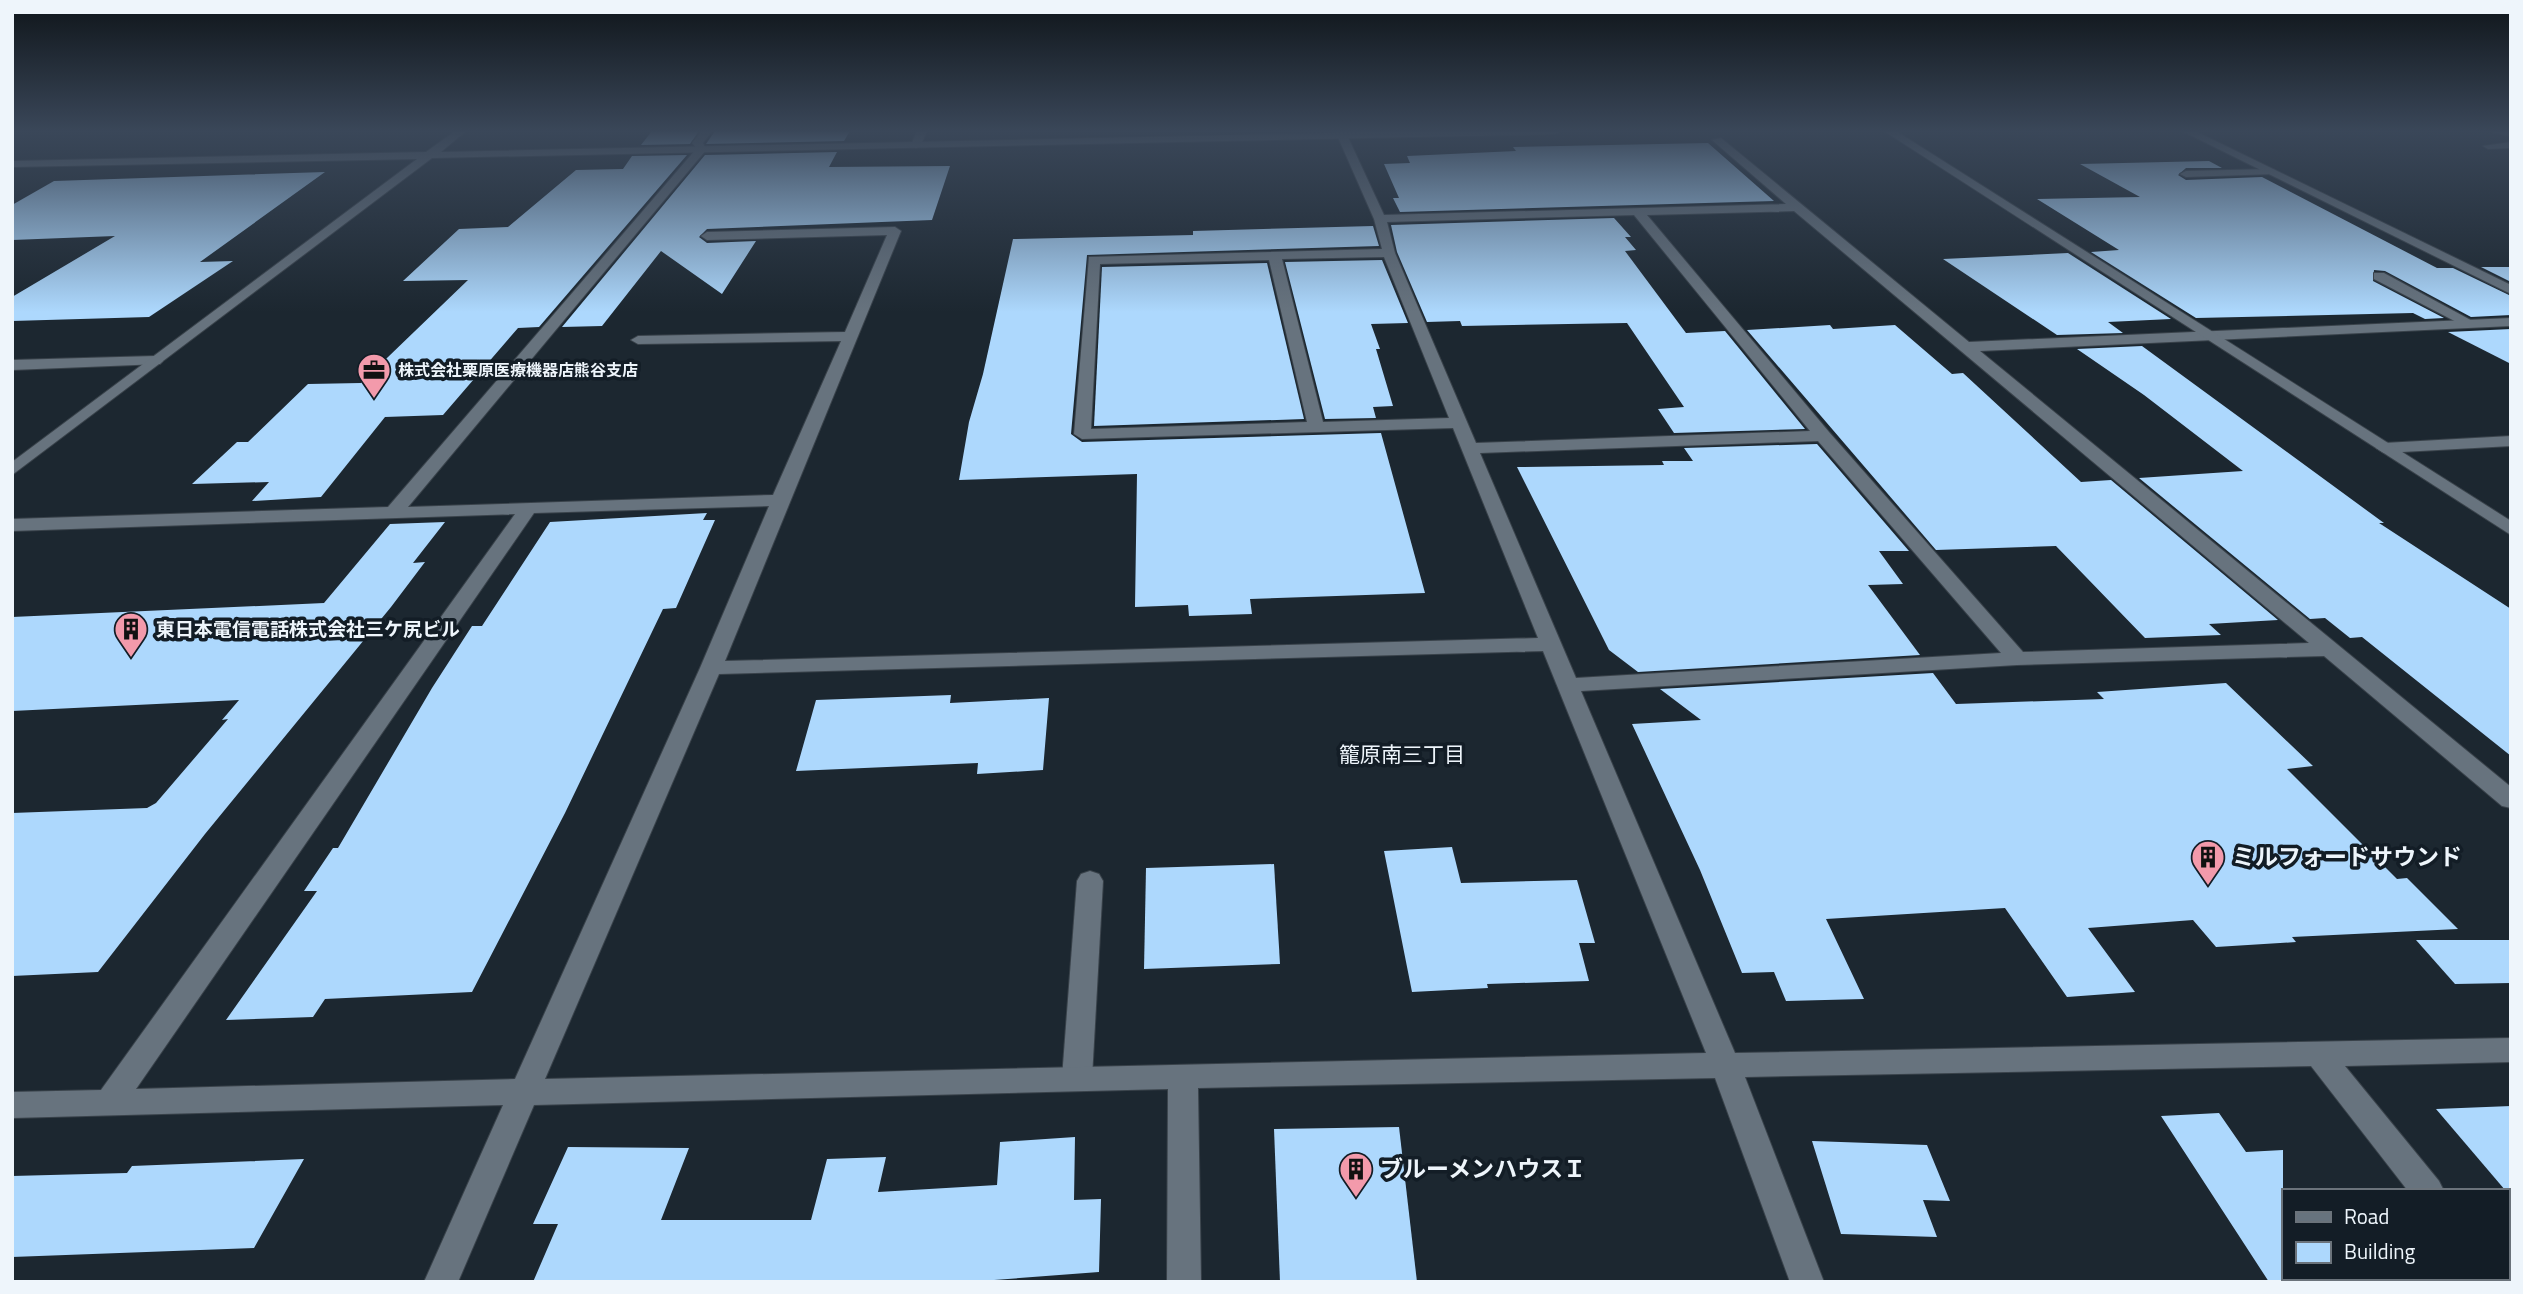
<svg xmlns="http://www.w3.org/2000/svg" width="2523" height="1294" font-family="'Titillium Web','Noto Sans JP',sans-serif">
  <rect width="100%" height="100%" fill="#1c2730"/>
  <g fill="#add8fd">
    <path d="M652 131H699L690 144 641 145Z"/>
    <path d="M715 131H850L844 141 706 144Z"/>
    <path d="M1708 143 1774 201 1400 212 1393 198H1399L1384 164 1410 163 1407 156 1516 151 1513 147Z"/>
    <path d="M837 152 829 167 950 166 932 220 707 229 699 237 707 243 756 241 722 294 661 251 602 326 562 327 705 155Z"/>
    <path d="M687 155 539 327 518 328 443 415 385 417 321 497 252 501 269 482 192 484 237 442H248L308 384 361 383 468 280 403 281 459 229 508 227 576 170 623 169 632 156Z"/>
    <path d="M2209 161 2222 168H2186L2178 175 2186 180 2262 177 2437 268H2453L2511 296V315L2471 317 2385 271 2374 270 2373 281 2444 318 2425 319 2413 313 2196 318 2091 252 2119 250 2037 199 2140 197 2080 164Z"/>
    <path d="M325 172 200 262 233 261 149 317 12 321V297L115 236 12 240V205L54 181Z"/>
    <path d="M1614 218 1631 237H1625L1636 250 1625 251 1686 333 1725 331 1805 429 1674 433 1658 409 1684 407 1627 323 1462 326 1460 321 1427 322 1397 252 1391 225Z"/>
    <path d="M1373 226 1379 246 1087 255 1071 434 1082 442 1381 433 1425 593 1250 599 1252 614 1189 616 1188 605 1135 607 1137 474 959 480 969 422 983 374 1013 239 1193 235V231Z"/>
    <path d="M2068 253 2171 319 2108 322 2123 333 2057 335 1943 259Z"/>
    <path d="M1382 260 1408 323 1371 324 1380 349H1376L1393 406 1373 407 1376 418 1325 419 1285 262Z"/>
    <path d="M1267 263 1304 419 1094 426 1102 267Z"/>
    <path d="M2481 267H2511V282Z"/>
    <path d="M1830 325 1833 329 1895 325 1952 374 1963 373 2081 482 2111 480 2278 620 2209 624 2221 635 2145 638 2056 546 1936 550 1747 330Z"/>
    <path d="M2511 329V364L2448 332Z"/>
    <path d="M2142 346 2384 523H2379L2511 609V756L2362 637 2350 638 2325 618 2310 619 2139 478 2243 471 2144 395 2077 349Z"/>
    <path d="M1817 444 1909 551H1879L1903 584 1868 585 1920 655 1638 672 1609 650 1517 467 1664 465 1662 461H1693L1684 448Z"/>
    <path d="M707 513 703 520H715L676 608 663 609 565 813 472 992 325 999 313 1017 226 1020 317 891H304L333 848H338L432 688 472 626H482L550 522Z"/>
    <path d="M445 522 413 563 425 562 391 607 205 834 98 972 12 976V813L147 808 156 803 228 719 222 720 239 700 12 711V617L324 603 390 524Z"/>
    <path d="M1933 673 1956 704 2104 699 2097 692 2226 683 2313 766 2287 769 2397 879 2407 878 2458 929 2292 937 2296 942 2216 947 2193 920 2088 928 2135 992 2067 997 2005 908 1826 919 1864 999 1786 1001 1774 972 1742 973 1700 870 1632 724 1701 720 1660 689Z"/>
    <path d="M951 695 950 703 1049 698 1043 770 977 774 978 763 796 771 816 700Z"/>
    <path d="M1452 847 1461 883 1577 880 1595 943H1579L1589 981 1487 984 1488 988 1412 992 1384 851Z"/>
    <path d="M1274 864 1280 964 1144 969 1146 868Z"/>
    <path d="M2416 940H2511V983L2455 984Z"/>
    <path d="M2511 1106V1197L2436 1109Z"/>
    <path d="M2219 1113 2246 1152 2283 1150V1282H2269L2161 1116Z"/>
    <path d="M1399 1127 1417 1282H1280L1274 1129Z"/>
    <path d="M1075 1137 1074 1200 1101 1199 1099 1272 967 1282H533L558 1224H533L568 1147 689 1148 661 1220H811L827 1159 886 1157 878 1192 997 1185 1000 1142Z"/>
    <path d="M1812 1141 1927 1145 1950 1201 1923 1200 1937 1237 1841 1234Z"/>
    <path d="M304 1159 254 1248 12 1257V1176L127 1173 132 1166Z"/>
  </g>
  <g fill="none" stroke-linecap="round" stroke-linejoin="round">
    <defs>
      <g id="lane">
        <path d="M702 131H712L703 143 706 150 701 153 692 143Z"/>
        <path d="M2511 142V148L2488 149 2483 146Z"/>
        <path d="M2271 169 2275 170V174L2186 177 2180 174 2186 171Z"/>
        <path d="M2374 273H2384L2478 324 2476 327H2466L2374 279Z"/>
        <path d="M2511 436V446L2384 453 2376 448 2384 443Z"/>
        <path d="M1090 871 1099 874 1103 881 1092 1078 1088 1087 1077 1091 1066 1087 1062 1078 1077 881 1081 874Z"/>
      </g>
      <g id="street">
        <path d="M917 131H927L921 145 916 148 911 145Z"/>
        <path d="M2182 131H2195L2511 285V294Z"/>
        <path d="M2493 131H2511V136L2494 133Z"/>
        <path d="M1342 132 1347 135 1384 215 1786 204 1712 140 1721 138 1969 342 2511 318V326L1980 351 2511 787V808L2502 806 2324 656 2017 665 1581 691 1735 1053 2511 1038V1062L2345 1066 2439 1181 2444 1191H2408L2311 1066 1745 1077 1824 1282H1790L1715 1078 1198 1088 1201 1282H1167L1168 1089 534 1105 458 1282H424L503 1105 12 1118V1092L101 1090 515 514 12 531V519L388 507 697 148 706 150 408 507 773 495 841 341 638 344 631 340 638 336 845 332 887 235 707 240 701 236 707 232 895 227 901 231 725 661 1538 638 1453 428 1082 439 1074 434 1089 257 1382 249 1374 219 1337 135ZM1794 211 2309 643 2023 652 1829 432 1647 215ZM1634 215 1810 431 1476 443 1395 253 1387 222ZM1384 257 1449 418 1323 422 1282 259ZM1269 260 1307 422 1091 429 1100 264ZM1818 441 2001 653 1576 678 1480 453ZM769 506 700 668 515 1079 136 1089 534 513ZM1543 651 1706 1053 545 1079 719 674Z"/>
        <path d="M155 356 163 361 160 364 12 370V360Z"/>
        <path d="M2507 1265 2511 1267V1282H2483L2481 1278H2507Z"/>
      </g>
      <g id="secondary">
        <path d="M455 131H466L441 152 1422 131H1561L1556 134 432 158 12 475V462L417 159 12 167V161L426 152Z"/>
        <path d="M1884 131H1896L2511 521V535Z"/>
      </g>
    </defs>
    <use href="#lane" stroke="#39424a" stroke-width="2"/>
    <use href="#street" stroke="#39424a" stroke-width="2"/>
    <use href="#secondary" stroke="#39424a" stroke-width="2"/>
    <use href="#lane" fill="#67737e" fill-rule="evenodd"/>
    <use href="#street" fill="#67737e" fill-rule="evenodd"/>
    <use href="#secondary" fill="#67737e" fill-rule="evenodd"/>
  </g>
  <linearGradient id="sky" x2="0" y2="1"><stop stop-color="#0f151a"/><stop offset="0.42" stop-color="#3a4759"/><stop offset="1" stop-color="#3a4759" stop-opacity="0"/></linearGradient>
  <rect width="2523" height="312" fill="url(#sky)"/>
  <defs>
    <symbol id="office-pin" viewBox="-11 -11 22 30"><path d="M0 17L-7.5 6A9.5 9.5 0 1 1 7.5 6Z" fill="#f39aab" stroke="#131d26"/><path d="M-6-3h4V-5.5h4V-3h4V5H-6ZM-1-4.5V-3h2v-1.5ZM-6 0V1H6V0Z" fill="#111"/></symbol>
    <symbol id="building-pin" viewBox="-11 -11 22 30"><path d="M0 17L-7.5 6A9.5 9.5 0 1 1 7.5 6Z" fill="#f39aab" stroke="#131d26"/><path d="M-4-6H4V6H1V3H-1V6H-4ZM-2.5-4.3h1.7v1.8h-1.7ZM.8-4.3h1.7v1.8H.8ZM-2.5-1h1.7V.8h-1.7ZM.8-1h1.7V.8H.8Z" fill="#111"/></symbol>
  </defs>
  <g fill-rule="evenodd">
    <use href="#office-pin" x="355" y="351" width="38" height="52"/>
    <use href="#building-pin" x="112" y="610" width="38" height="52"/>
    <use href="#building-pin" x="2189" y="838" width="38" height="52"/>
    <use href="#building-pin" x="1337" y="1150" width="38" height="52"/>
  </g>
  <g text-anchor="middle" stroke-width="7" stroke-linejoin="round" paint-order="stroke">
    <g font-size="16" font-weight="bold" fill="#eef5fb" stroke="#131d26" text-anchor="start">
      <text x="398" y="376">株式会社栗原医療機器店熊谷支店</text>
    </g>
    <g font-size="19" font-weight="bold" fill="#eef5fb" stroke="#131d26" text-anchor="start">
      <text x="156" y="636">東日本電信電話株式会社三ケ尻ビル</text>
    </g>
    <g font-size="21" fill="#eef5fb" stroke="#131d26">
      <text x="1402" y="762">籠原南三丁目</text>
    </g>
    <g font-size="23" font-weight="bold" fill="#eef5fb" stroke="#131d26" text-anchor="start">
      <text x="2232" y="865">ミルフォードサウンド</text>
      <text x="1380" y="1177">ブルーメンハウスＩ</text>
    </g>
  </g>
  <rect width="2523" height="1294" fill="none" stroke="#eef5fb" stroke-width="28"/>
  <rect x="2282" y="1189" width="228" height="91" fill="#131d26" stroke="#6b737b" stroke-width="2"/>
  <rect x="2296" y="1212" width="35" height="10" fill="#67737e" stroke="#6b737b" stroke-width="2"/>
  <text x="2344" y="1224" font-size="21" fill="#eef5fb">Road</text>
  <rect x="2296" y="1242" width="35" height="21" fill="#add8fd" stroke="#6b737b" stroke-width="2"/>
  <text x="2344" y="1259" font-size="21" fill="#eef5fb">Building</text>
</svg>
